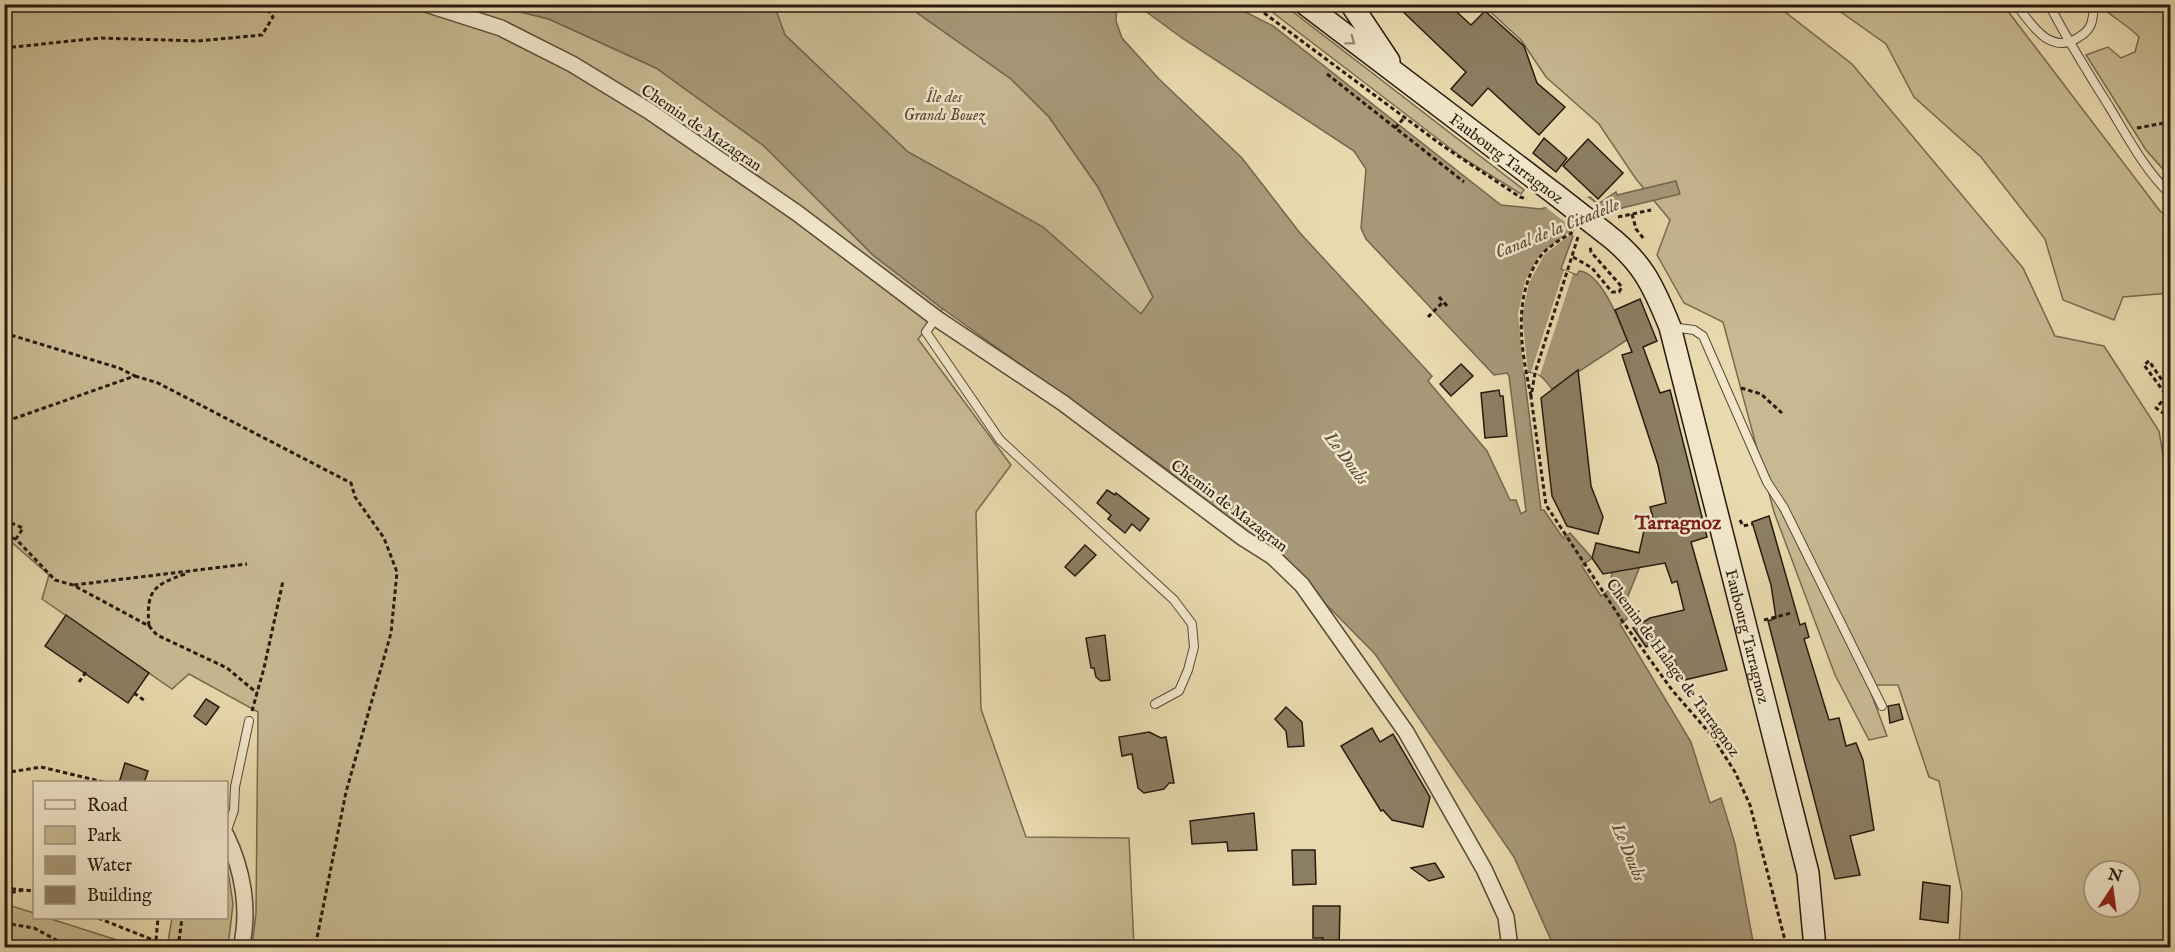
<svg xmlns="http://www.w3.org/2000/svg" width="2175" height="952" font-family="'IM FELL English',serif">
  <rect width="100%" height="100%" fill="#e9d9ae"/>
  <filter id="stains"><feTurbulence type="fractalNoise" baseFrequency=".00333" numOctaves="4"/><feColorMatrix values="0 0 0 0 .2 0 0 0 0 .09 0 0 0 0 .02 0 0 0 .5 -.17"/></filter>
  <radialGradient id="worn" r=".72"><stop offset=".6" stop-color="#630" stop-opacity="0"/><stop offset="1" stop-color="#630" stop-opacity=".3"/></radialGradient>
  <g fill="#c8b993" stroke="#786a51" stroke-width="1.5" fill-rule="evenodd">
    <path d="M490 4 549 19 656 68 764 146 873 255 943 309 918 339 1011 465 976 512 981 709 1026 837 1129 838 1134 947H252L256 913 258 712 189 674 172 689 42 599 49 575 10 541 5 544V5Z"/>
    <path d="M774 5H906L1011 79 1049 117 1098 187 1153 297 1141 315 1043 227 908 152 785 35Z"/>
    <path d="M1263 5H1284L1524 190 1521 194 1463 158Z"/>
    <path d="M1483 5H1776L1852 64 2023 268 2055 336 2104 346 2159 431 2170 495V925L2165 947H1959L1962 893 1939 781 1929 777 1898 685H1868L1887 736 1869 740 1835 675 1774 512 1723 322 1684 303 1657 255 1670 220 1636 179 1599 124 1546 77 1521 40ZM2094 871H2130V907H2094Z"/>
    <path d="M1831 5H2008L2007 10 2160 211 2170 218V293L2123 297 2114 320 2063 300 2045 239 1981 157 1914 97 1886 44Z"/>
    <path d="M2100 5H2170V177L2146 150 2086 55 2108 47 2121 58 2135 52 2139 37C2127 24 2112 18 2100 5Z"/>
    <path d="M227 864 233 904 228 947H167L172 918H226Z"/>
    <path d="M5 904 34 913V918H48L139 947H5Z"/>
  </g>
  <path fill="#a79878" stroke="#74664e" stroke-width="1.5" d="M490 5H774L785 35 908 152 1043 227 1141 314 1153 297 1098 187 1049 117 1011 79 906 5H1117L1116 21 1122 38 1159 79 1242 158 1300 233 1432 376 1428 381 1487 451 1510 500H1516L1521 514 1526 511 1509 376 1507 373 1494 375 1366 239 1361 228 1366 169 1354 151 1182 38 1137 5H1232L1273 26 1501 205 1540 209 1590 197 1598 204 1616 192 1617 195 1676 181 1680 194 1618 209 1569 232 1573 236 1561 269 1577 275 1579 271C1601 272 1620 322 1627 340L1552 389C1544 379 1538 369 1524 373L1541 510H1544L1563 538 1570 533 1592 558 1582 566 1601 596 1608 591 1618 548 1645 554 1628 596 1627 619 1620 624 1691 742 1710 803 1721 798 1735 844 1754 947H1554L1514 857 1375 654 1306 584 1164 467 943 309 873 255 764 146 656 68 549 19Z"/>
  <g fill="#e9d9ae">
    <path d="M1587 197 1611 216 1576 231 1543 205Z"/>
    <path d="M1569 232 1571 234 1544 255 1529 283 1522 315 1528 372 1524 373 1518 314 1525 281 1540 254Z"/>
    <path d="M1564 270 1573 274 1540 375 1531 372Z"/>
  </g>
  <g fill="#8c7e62" stroke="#281b0f" stroke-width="1.5">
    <path d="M1395 4H1448L1471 25 1485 11 1524 46 1537 83 1565 107 1539 135 1488 88 1472 106 1451 89 1466 72Z"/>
    <path d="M1544 138 1567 158 1556 172 1533 153Z"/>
    <path d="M1588 139 1623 173 1598 199 1563 166Z"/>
    <path d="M1640 299 1657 341 1643 347 1660 393 1670 390 1707 537 1691 542 1727 670 1680 681 1675 661 1665 664 1659 640 1646 647 1633 628 1650 618 1684 610 1677 581 1672 583 1665 563 1603 574 1592 558 1596 543 1639 553 1645 526 1656 529 1650 507 1666 503 1658 465 1622 355 1632 352 1615 310Z"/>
    <path d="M1461 364 1473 376 1451 396 1440 384Z"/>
    <path d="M1578 370 1591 486 1603 517 1598 534 1567 526 1552 496 1541 398Z"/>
    <path d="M1499 390 1500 396H1503L1507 436 1485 438 1481 393Z"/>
    <path d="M1107 490 1115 495 1116 493 1149 519 1140 531 1132 524 1125 533 1108 519 1111 515 1097 503Z"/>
    <path d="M1769 516 1800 625 1805 623 1809 637 1804 639 1829 720 1839 718 1846 746 1856 743 1863 760 1874 830 1850 836 1860 875 1835 879 1768 621 1776 618 1771 585 1752 522Z"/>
    <path d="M1085 545 1096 555 1075 576 1065 567Z"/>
    <path d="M66 615 149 673 128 703 45 646Z"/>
    <path d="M1105 635 1110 680 1101 681 1096 677 1094 668H1091L1086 638Z"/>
    <path d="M206 699 219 707 206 725 194 716Z"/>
    <path d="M1899 704 1903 719 1890 723 1888 706Z"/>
    <path d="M1286 707 1302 722 1304 746 1288 747 1286 731 1275 719Z"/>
    <path d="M1372 728 1380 742 1393 734 1430 797 1423 827 1392 820 1383 810 1381 811 1341 746Z"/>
    <path d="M1149 732 1161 738 1166 737 1174 783H1169L1164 789 1144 793 1138 788 1132 754 1122 756 1119 737Z"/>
    <path d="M125 763 148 771 144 783H119Z"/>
    <path d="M1254 813 1257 850 1228 851 1227 842 1192 844 1190 821Z"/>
    <path d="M1292 850H1315L1316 884 1293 885Z"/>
    <path d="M1435 863 1444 877 1429 881 1411 868Z"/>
    <path d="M1923 882 1950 886 1948 923 1920 919Z"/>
    <path d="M1313 906H1340L1339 948H1322L1323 938H1313Z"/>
  </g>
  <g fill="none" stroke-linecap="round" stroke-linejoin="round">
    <defs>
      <g id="service">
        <path d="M2016 4C2032 26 2051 56 2079 37 2093 29 2093 19 2094 4"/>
        <path d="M2049 4C2067 40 2089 74 2110 108 2128 138 2145 170 2170 194"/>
        <path d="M936 318 926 332 1000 440 1174 600 1192 624 1194 647 1188 670 1179 691 1155 704"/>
        <path d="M1671 327 1694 330 1703 336 1767 482 1784 508 1882 706"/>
        <path d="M226 833 234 810 235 787 249 721"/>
      </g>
      <g id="minor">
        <path d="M426 4 501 28 572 64 649 111 797 213 936 318 1063 403 1243 538 1273 557 1302 585 1406 732 1484 869 1506 917 1510 948"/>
        <path d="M226 835C243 870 250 910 241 948"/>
      </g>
      <g id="secondary">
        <path d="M1305 4 1555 194"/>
        <path d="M1351 4 1389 61"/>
        <path id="s1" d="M1605 233C1642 261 1653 285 1670 327L1808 873 1815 948"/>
      </g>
    </defs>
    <use href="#service" stroke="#584a37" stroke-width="10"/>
    <use href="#minor" stroke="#584a37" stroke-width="18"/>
    <use href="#secondary" stroke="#281b0f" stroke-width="24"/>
    <g stroke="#281b0f" stroke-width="3" stroke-dasharray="4.5 3" stroke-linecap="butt">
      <path d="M1252 4 1443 146 1520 197 1527 199"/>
      <path d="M4 48 100 38 198 41 262 35 273 17 263 4"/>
      <path d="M1327 74 1464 182"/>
      <path d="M1395 128 1404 118"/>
      <path d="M2137 128 2170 122"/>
      <path d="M1632 214 1636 229 1644 239"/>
      <path d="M1618 217 1651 210"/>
      <path d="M1578 237 1535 373 1531 397 1546 505 1623 622 1672 690 1712 736 1735 772 1750 805 1787 948"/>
      <path d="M1573 257 1592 268 1612 292H1619L1622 287 1591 252 1590 245"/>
      <path d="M1439 297 1448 307"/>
      <path d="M1428 317 1443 302"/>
      <path d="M4 333 119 368 135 376 4 422"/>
      <path d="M135 376 158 383 351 483 355 497 384 538 397 572 391 633 346 792 315 948"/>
      <path d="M1741 388 1761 394 1782 413"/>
      <path d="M2170 392 2149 361 2144 365 2167 396 2156 408 2170 418"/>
      <path d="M1531 396C1521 350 1512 297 1540 257 1547 247 1563 238 1573 232"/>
      <path d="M4 520 23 528 16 539 55 580 73 585 149 626 157 635 227 668 257 693"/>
      <path d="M1740 520 1743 526 1752 524"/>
      <path d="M4 536 16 539"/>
      <path d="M74 585 247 564"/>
      <path d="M1764 620 1791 613"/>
      <path d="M149 626C146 591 153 585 185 574"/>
      <path d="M79 682 86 672"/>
      <path d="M134 693 145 701"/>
      <path d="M252 711 264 668 283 581"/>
      <path d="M4 773 41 767 104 782"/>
      <path d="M4 888 34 891"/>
      <path d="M4 894 23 890"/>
      <path d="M98 918 173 948"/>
      <path d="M4 923 34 928 71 948"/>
      <path d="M156 940 158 918"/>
      <path d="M178 948 182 918"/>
    </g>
    <use href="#service" stroke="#f1e6ca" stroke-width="8"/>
    <use href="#minor" stroke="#f1e6ca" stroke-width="15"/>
    <use href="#secondary" stroke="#f1e6ca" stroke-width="21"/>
    <defs>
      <path id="secondary-bridge" d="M1555 194 1605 233"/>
    </defs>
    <use href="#secondary-bridge" stroke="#281b0f" stroke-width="24" stroke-linecap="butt"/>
    <use href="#secondary-bridge" stroke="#f1e6ca" stroke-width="21"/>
  </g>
  <defs><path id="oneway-chevron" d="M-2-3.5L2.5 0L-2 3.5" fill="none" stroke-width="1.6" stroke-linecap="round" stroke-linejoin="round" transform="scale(1.5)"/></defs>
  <use stroke="#978b76" href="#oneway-chevron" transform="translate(1351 41) rotate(37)"/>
  <g text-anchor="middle" stroke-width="5" stroke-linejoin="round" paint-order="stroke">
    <g font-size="16" font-style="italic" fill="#584a37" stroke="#f1e6ca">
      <text x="944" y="102">Île des<tspan x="944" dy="18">Grands Bouez</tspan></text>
    </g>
    <g font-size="16" fill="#281b0f" stroke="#f1e6ca">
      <text transform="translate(702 127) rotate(34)" y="6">Chemin de Mazagran</text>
      <text transform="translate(1507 158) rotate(37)" y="6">Faubourg Tarragnoz</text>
      <text transform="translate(1230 505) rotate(37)" y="6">Chemin de Mazagran</text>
      <text dy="6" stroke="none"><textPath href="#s1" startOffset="435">Faubourg Tarragnoz</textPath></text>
      <text transform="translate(1674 667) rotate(54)" y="6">Chemin de Halage de Tarragnoz</text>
    </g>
    <g font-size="18" font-style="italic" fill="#5b4d39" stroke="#f1e6ca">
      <text transform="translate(1557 228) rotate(-22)" y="6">Canal de la Citadelle</text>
      <text transform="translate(1347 458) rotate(53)" y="6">Le Doubs</text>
      <text transform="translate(1629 852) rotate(67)" y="6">Le Doubs</text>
    </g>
    <g font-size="20" font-weight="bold" fill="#7a1f14" stroke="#f1e6ca">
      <text x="1678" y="529">Tarragnoz</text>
    </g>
  </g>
  <rect width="2175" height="952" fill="none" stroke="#e9d9ae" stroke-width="24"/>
  <rect x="6" y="6" width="2163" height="940" fill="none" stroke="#281b0f" stroke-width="3"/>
  <rect x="12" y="12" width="2151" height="928" fill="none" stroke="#281b0f" stroke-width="1.5"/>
  <rect x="33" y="781" width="195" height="138" fill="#f1e6ca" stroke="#a1957f" stroke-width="1.5"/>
  <rect x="45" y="800" width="30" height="9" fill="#f1e6ca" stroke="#a1957f" stroke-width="1.5"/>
  <text x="87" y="811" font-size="18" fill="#281b0f">Road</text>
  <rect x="45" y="826" width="30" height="18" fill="#c8b993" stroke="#a1957f" stroke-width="1.5"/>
  <text x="87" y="841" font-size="18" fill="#281b0f">Park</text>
  <rect x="45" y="856" width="30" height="18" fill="#a79878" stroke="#a1957f" stroke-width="1.5"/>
  <text x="87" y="871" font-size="18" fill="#281b0f">Water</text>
  <rect x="45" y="886" width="30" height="18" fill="#8c7e62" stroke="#a1957f" stroke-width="1.5"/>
  <text x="87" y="901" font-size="18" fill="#281b0f">Building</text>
  <g transform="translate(2112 889) rotate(13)"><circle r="28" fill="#f1e6ca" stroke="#a1957f" stroke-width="1.5"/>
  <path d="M0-4.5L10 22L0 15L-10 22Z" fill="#8f2418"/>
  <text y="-9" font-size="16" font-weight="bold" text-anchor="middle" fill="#281b0f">N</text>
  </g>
  <rect width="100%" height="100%" filter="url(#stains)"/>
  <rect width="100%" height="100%" fill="url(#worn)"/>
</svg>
